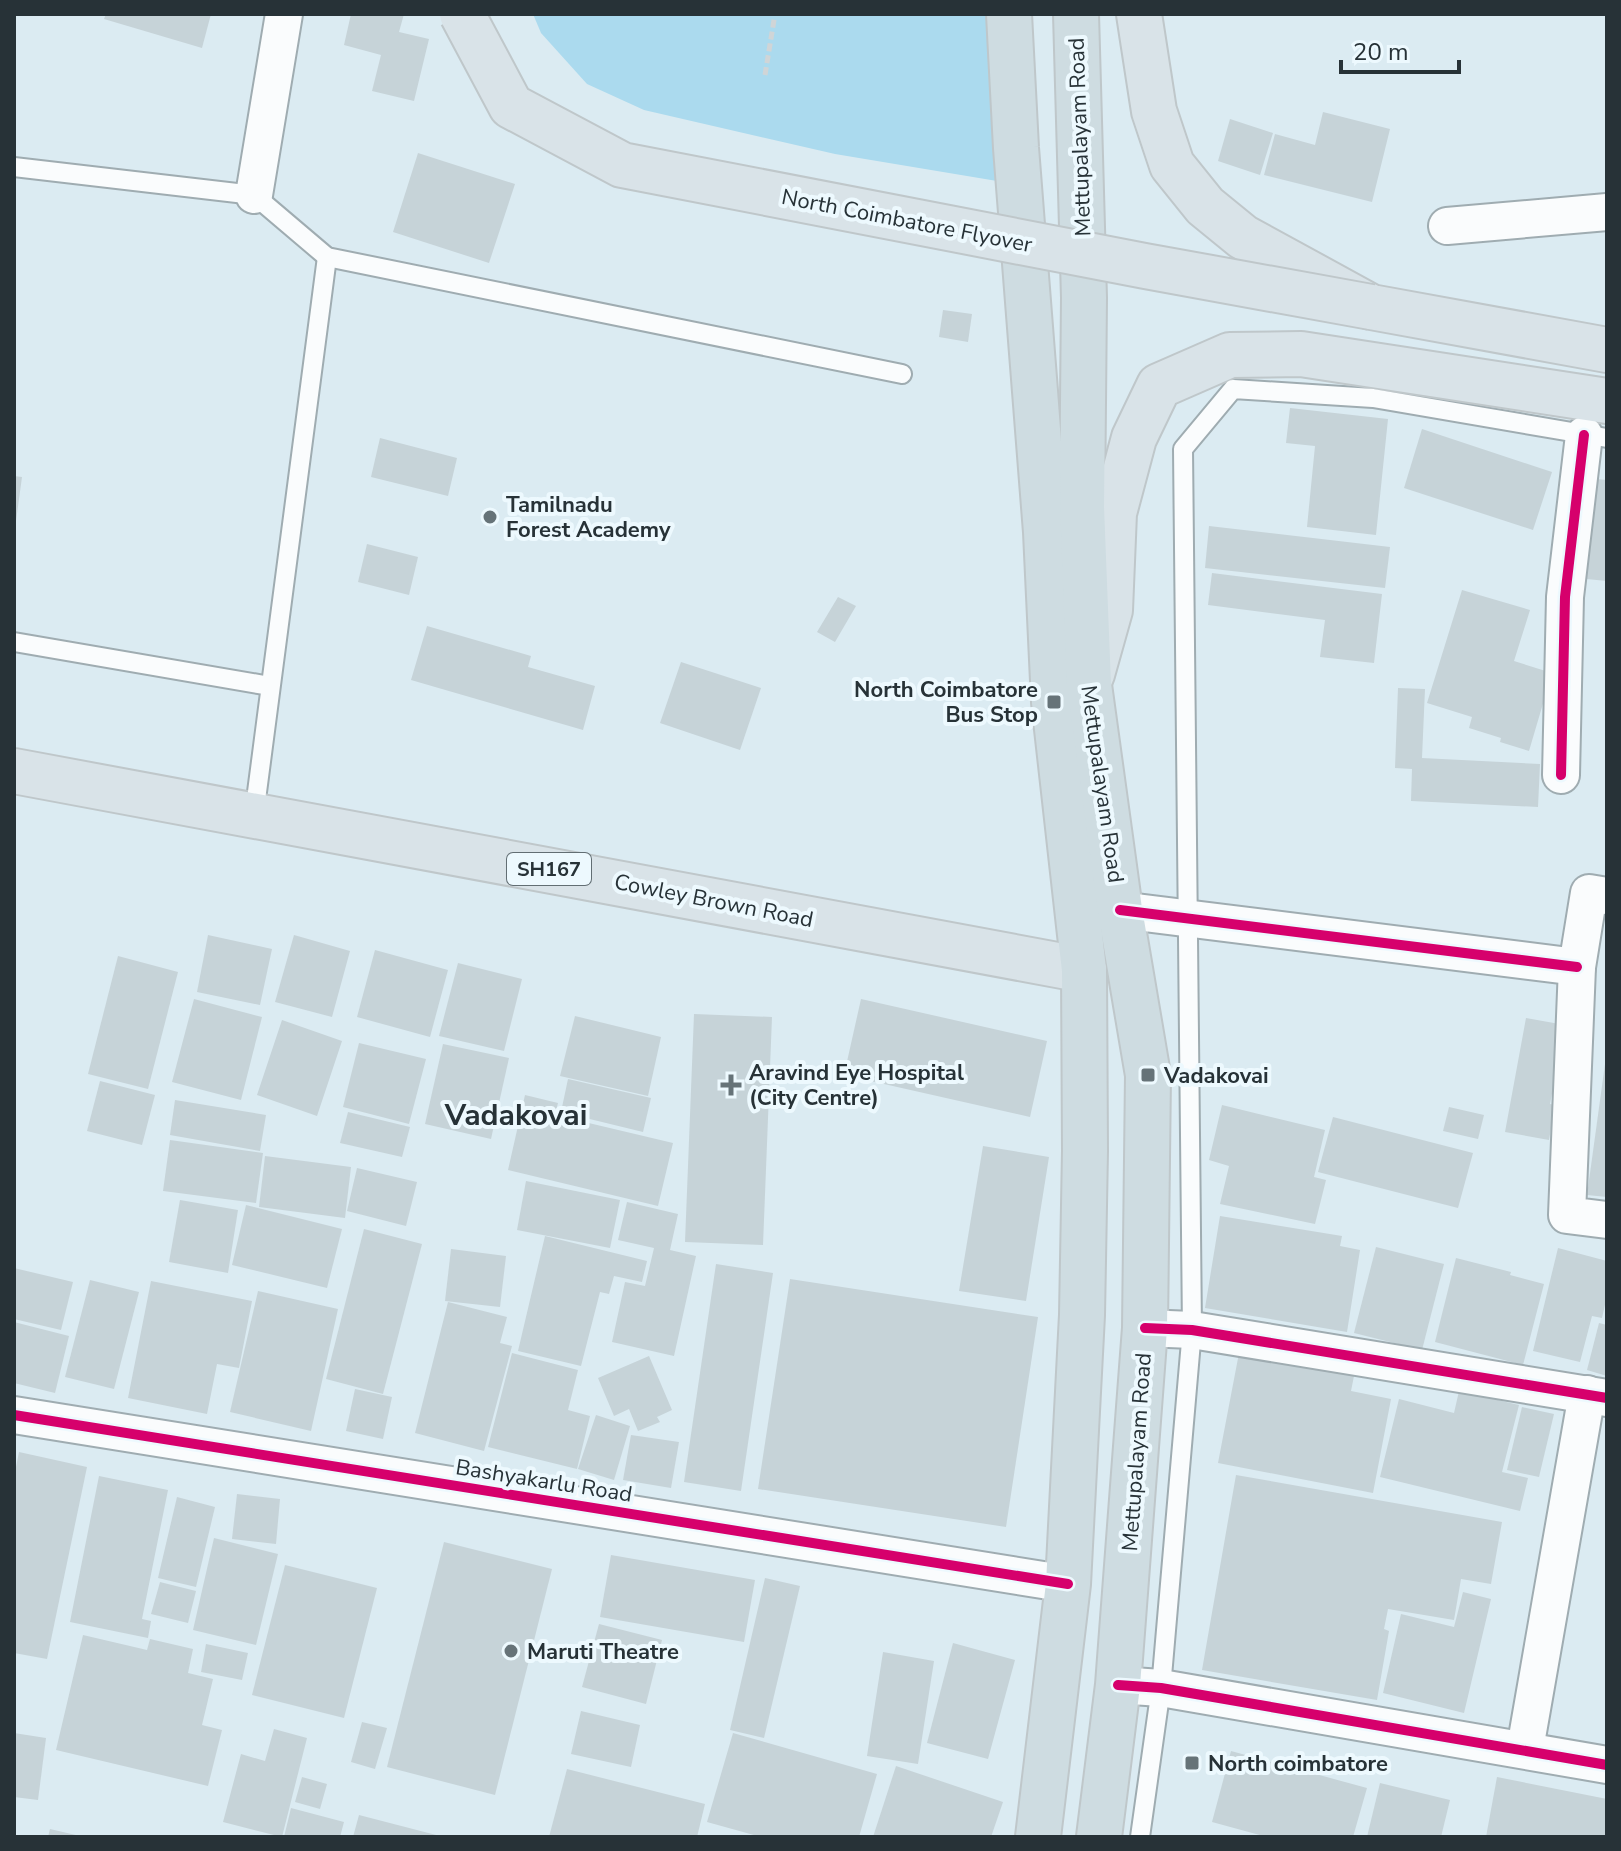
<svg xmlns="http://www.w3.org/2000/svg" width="1621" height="1851" font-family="'Nunito Sans',sans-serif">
  <rect width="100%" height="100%" fill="#dbebf2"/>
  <path fill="#abdaee" d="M533 14H988L997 181 835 154 644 110 587 84 541 33Z"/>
  <g fill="#c6d3d8">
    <path d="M106 14H211L202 48 104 19Z"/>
    <path d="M351 14H404L399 32 429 39 414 101 372 91 381 55 344 45Z"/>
    <path d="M1323 112 1390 129 1372 202 1264 175 1275 134 1315 145Z"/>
    <path d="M1230 119 1273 133 1260 175 1218 161Z"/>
    <path d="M418 153 515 184 489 263 393 232Z"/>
    <path d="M943 310 972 314 968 342 939 337Z"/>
    <path d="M1290 408 1388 419 1376 535 1307 527 1315 446 1286 443Z"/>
    <path d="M1422 429 1552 472 1533 530 1404 488Z"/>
    <path d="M380 438 457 458 448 496 371 477Z"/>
    <path d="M14 476 22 477 16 521H14Z"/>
    <path d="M1585 478 1607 480V581L1576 578Z"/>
    <path d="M1209 526 1390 547 1385 588 1205 568Z"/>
    <path d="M367 544 418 557 409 595 358 582Z"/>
    <path d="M1212 573 1382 594 1374 663 1320 657 1325 620 1208 605Z"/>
    <path d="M1462 590 1530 610 1514 661 1552 673 1529 751 1500 742 1501 738 1469 728 1472 717 1427 703Z"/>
    <path d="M838 597 856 606 835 642 817 632Z"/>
    <path d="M427 626 531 656 528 667 595 686 583 730 411 680Z"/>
    <path d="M681 662 761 688 740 750 660 723Z"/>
    <path d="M1398 688 1425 689 1422 758 1540 764 1538 807 1411 801 1412 769 1395 768Z"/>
    <path d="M208 935 272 949 260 1005 197 992Z"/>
    <path d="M294 935 350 951 332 1017 275 1002Z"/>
    <path d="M375 950 448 970 430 1037 357 1017Z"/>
    <path d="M118 956 178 972 148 1089 88 1074Z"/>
    <path d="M458 963 522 979 504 1051 439 1036Z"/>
    <path d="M194 999 262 1017 241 1100 172 1082Z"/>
    <path d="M861 999 1047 1041 1030 1117 844 1075Z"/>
    <path d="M694 1014 772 1017 763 1245 685 1242Z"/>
    <path d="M575 1016 661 1037 648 1096 560 1076Z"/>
    <path d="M1526 1018 1565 1025 1550 1104 1555 1105 1549 1140 1505 1132Z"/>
    <path d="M282 1020 342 1041 317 1116 257 1095Z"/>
    <path d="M359 1043 426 1059 409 1124 343 1107Z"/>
    <path d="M443 1044 509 1058 491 1139 425 1124Z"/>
    <path d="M1605 1064H1607V1197L1587 1195Z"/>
    <path d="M568 1079 651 1098 643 1132 561 1112Z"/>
    <path d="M100 1081 155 1095 142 1145 87 1131Z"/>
    <path d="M525 1095 558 1103 555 1115 673 1143 658 1206 508 1170Z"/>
    <path d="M175 1100 266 1115 260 1151 170 1135Z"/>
    <path d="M1222 1105 1325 1130 1314 1177 1326 1180 1315 1224 1220 1204 1229 1166 1209 1160Z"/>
    <path d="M1449 1107 1484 1115 1478 1139 1443 1131Z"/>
    <path d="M348 1112 410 1127 402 1157 340 1143Z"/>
    <path d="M1333 1117 1473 1153 1458 1208 1318 1172Z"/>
    <path d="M170 1140 263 1153 256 1203 163 1191Z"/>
    <path d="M983 1146 1049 1157 1026 1301 959 1291Z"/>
    <path d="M265 1156 351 1167 345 1218 259 1207Z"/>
    <path d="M357 1168 417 1182 406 1226 347 1211Z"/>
    <path d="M526 1181 620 1200 610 1248 517 1230Z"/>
    <path d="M180 1200 238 1210 228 1273 169 1262Z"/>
    <path d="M627 1202 678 1214 670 1250 696 1256 674 1356 612 1342 625 1282 645 1286 654 1248 618 1240Z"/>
    <path d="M246 1205 342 1229 327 1288 232 1265Z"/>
    <path d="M1220 1216 1342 1236 1340 1246 1360 1250 1347 1332 1205 1308Z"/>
    <path d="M364 1229 422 1244 383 1394 326 1379Z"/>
    <path d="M545 1236 647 1261 642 1282 614 1276 609 1294 600 1292 581 1366 518 1351Z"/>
    <path d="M1376 1247 1444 1264 1422 1350 1354 1333Z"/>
    <path d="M1558 1248 1607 1261V1296L1602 1318 1592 1316 1580 1362 1533 1351Z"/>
    <path d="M451 1249 506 1256 500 1307 445 1301Z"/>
    <path d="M1456 1258 1511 1272 1510 1275 1544 1284 1523 1365 1435 1342Z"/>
    <path d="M716 1264 773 1273 741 1491 684 1482Z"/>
    <path d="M14 1268 73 1282 61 1330 14 1319Z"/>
    <path d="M790 1279 1038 1317 1006 1527 758 1489Z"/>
    <path d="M90 1280 139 1292 114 1389 65 1377Z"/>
    <path d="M151 1281 252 1301 239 1368 217 1364 207 1414 128 1398Z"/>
    <path d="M258 1291 338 1309 311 1431 230 1412Z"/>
    <path d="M448 1302 507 1317 500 1343 512 1346 484 1451 415 1433Z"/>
    <path d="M14 1322 69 1336 55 1393 14 1383Z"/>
    <path d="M1599 1323 1607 1325V1376L1587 1370Z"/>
    <path d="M512 1353 578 1370 568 1410 590 1416 577 1469 488 1447Z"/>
    <path d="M1239 1353 1354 1376 1351 1391 1391 1399 1373 1493 1218 1463Z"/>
    <path d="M649 1356 672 1410 657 1417 660 1422 638 1431 629 1409 614 1416 598 1378Z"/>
    <path d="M355 1389 392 1397 383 1439 346 1431Z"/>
    <path d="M1459 1391 1519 1405 1502 1472 1528 1478 1520 1511 1380 1477 1399 1399 1454 1413Z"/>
    <path d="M1522 1407 1554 1414 1539 1477 1507 1470Z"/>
    <path d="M596 1415 630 1426 614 1480 578 1469Z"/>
    <path d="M631 1435 679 1442 671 1488 623 1480Z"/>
    <path d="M19 1452 87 1467 47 1659 14 1653V1477Z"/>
    <path d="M1236 1475 1502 1522 1491 1584 1461 1579 1454 1620 1388 1609 1384 1629 1389 1631 1377 1700 1202 1670Z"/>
    <path d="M99 1476 168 1490 142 1619 151 1621 148 1638 70 1622Z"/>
    <path d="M237 1494 280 1499 276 1544 232 1539Z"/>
    <path d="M177 1497 215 1507 196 1587 158 1578Z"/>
    <path d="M214 1538 278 1554 256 1645 193 1630Z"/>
    <path d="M444 1542 552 1569 495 1795 387 1767Z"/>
    <path d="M611 1555 755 1580 744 1642 600 1617Z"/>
    <path d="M285 1565 377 1588 344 1718 252 1695Z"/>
    <path d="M765 1578 800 1586 764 1738 730 1730Z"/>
    <path d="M160 1582 196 1591 188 1623 151 1614Z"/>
    <path d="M1463 1592 1491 1599 1464 1713 1383 1693 1401 1614 1454 1627Z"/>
    <path d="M599 1624 662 1640 646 1704 582 1687Z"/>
    <path d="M83 1635 147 1650 150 1639 193 1649 188 1673 213 1679 202 1725 222 1730 208 1786 56 1750Z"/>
    <path d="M953 1643 1015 1660 988 1759 927 1743Z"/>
    <path d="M206 1644 248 1653 242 1680 201 1672Z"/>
    <path d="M883 1652 934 1661 918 1764 867 1756Z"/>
    <path d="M581 1711 640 1725 631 1767 571 1754Z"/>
    <path d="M362 1722 387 1728 375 1769 351 1762Z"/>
    <path d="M274 1729 307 1738 282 1837 223 1822 241 1754 265 1761Z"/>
    <path d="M14 1733 46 1738 38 1800 14 1797Z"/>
    <path d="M733 1733 877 1774 859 1837H761L707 1822Z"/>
    <path d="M1231 1751 1367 1788 1353 1837H1267L1212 1822Z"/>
    <path d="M896 1766 1003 1802 991 1837H873Z"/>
    <path d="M567 1769 705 1804 697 1837H549Z"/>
    <path d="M302 1777 327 1784 320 1809 295 1802Z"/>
    <path d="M1497 1777 1607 1799V1837H1486Z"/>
    <path d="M1380 1783 1450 1800 1441 1837H1367Z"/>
    <path d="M291 1808 344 1822 340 1837H284Z"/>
    <path d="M359 1815 440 1836V1837H353Z"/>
    <path d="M50 1829 80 1836V1837H48Z"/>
  </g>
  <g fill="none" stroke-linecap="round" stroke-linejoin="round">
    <defs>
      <g id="service">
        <path d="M14 167 254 195 327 257 902 374"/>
        <path d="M14 642 270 686"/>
        <path d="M254 815 327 257"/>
        <path d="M1140 1837 1161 1688 1192 1330 1183 449 1233 389 1373 398 1607 438"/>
      </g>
      <g id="minor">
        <path d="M254 195 284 14"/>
        <path d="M1447 226 1607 212"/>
        <path d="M1561 775 1565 597 1584 435"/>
        <path d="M1607 896 1589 893 1577 967 1567 1215 1607 1220"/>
        <path d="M1120 910 1577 967"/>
        <path d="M1145 1328 1192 1330 1607 1398"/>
        <path d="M14 1415 1068 1584"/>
        <path d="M1118 1685 1161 1688 1607 1765"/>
        <path d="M1525 1749 1587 1394"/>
      </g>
      <g id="primary">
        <path d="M1139 14 1154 111 1172 165 1205 206 1243 237 1371 307 1607 350"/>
        <path d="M1092 674 1110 610 1114 513 1134 438 1159 386 1230 355 1301 354 1607 401"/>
        <path d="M14 771 1084 970"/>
      </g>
      <g id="trunk">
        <path d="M1009 14 1016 148 1046 532 1054 702 1084 970 1085 1151 1082 1315 1068 1584 1038 1837"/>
        <path d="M1076 14 1084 298 1082 507 1089 685 1120 910 1148 1075 1145 1328 1118 1685 1099 1837"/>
      </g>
    </defs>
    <use href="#service" stroke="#9facb1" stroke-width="22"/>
    <use href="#minor" stroke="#9facb1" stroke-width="40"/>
    <use href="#primary" stroke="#bfc7ca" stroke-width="48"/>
    <use href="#trunk" stroke="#bfc7ca" stroke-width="48"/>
    <path stroke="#d0d5d7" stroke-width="5" stroke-dasharray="8 4" stroke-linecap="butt" d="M765 75 775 14"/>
    <use href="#service" stroke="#fafcfd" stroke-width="18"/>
    <use href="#minor" stroke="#fafcfd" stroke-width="36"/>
    <use href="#primary" stroke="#d9e3e8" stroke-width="44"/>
    <use href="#trunk" stroke="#cedce1" stroke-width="44"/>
    <defs>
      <path id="primary-bridge" d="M462 14 511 106 622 165 1145 266 1371 307"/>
    </defs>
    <use href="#primary-bridge" stroke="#bfc7ca" stroke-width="48" stroke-linecap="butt"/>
    <use href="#primary-bridge" stroke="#d9e3e8" stroke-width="44"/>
    <defs>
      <g id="cycleway">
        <path d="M1561 775 1565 597 1584 435"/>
        <path d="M1120 910 1577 967"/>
        <path d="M1145 1328 1192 1330 1607 1398"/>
        <path d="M14 1415 1068 1584"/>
        <path d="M1118 1685 1161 1688 1607 1765"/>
      </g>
    </defs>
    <use href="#cycleway" stroke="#edf9fe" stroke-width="15"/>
    <use href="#cycleway" stroke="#d6006c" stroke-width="10"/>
  </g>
  <g fill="#667378" stroke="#edf9fe" stroke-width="3">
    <circle cx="490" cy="517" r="8"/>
    <rect x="1046" y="694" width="16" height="16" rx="4"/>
    <rect x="1140" y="1067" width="16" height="16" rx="4"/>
    <path d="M727 1073h8v8h8v8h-8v8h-8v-8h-8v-8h8z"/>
    <circle cx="511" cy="1651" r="8"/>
    <rect x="1184" y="1755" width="16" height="16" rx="4"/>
  </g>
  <g text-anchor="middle" stroke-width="8" stroke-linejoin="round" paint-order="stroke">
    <rect fill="#edf9fe" stroke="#626e73" stroke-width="2" x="507" y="853" width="84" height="32" rx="6"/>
    <g font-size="20" font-weight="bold" fill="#273237">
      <text x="549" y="876">SH167</text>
    </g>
    <g font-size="22" fill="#273237" stroke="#edf9fe">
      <text transform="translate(1079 137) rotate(-92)" y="8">Mettupalayam Road</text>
      <text transform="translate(907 220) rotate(11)" y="8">North Coimbatore Flyover</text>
      <text transform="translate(1103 784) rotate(82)" y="8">Mettupalayam Road</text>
      <text transform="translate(714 900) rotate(11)" y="8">Cowley Brown Road</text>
      <text transform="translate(1136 1452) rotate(-86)" y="8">Mettupalayam Road</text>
      <text transform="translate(544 1480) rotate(9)" y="8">Bashyakarlu Road</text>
    </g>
    <g font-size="22" font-weight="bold" fill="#273237" stroke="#edf9fe" text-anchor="start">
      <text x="506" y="512">Tamilnadu<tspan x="506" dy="25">Forest Academy</tspan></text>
      <text x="1038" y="697" text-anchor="end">North Coimbatore<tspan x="1038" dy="25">Bus Stop</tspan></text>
      <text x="749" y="1080">Aravind Eye Hospital<tspan x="749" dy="25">(City Centre)</tspan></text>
      <text x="1164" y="1083">Vadakovai</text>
      <text x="527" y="1659">Maruti Theatre</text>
      <text x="1208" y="1771">North coimbatore</text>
    </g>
    <g font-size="30" font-weight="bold" fill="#273237" stroke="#edf9fe">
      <text x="516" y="1125">Vadakovai</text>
    </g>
  </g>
  <rect width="1621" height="1851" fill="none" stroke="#273237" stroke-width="32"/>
  <path d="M1341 60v12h118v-12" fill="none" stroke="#273237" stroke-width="4"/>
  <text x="1353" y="60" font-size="24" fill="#273237" stroke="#edf9fe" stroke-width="6" paint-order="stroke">20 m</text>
</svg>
